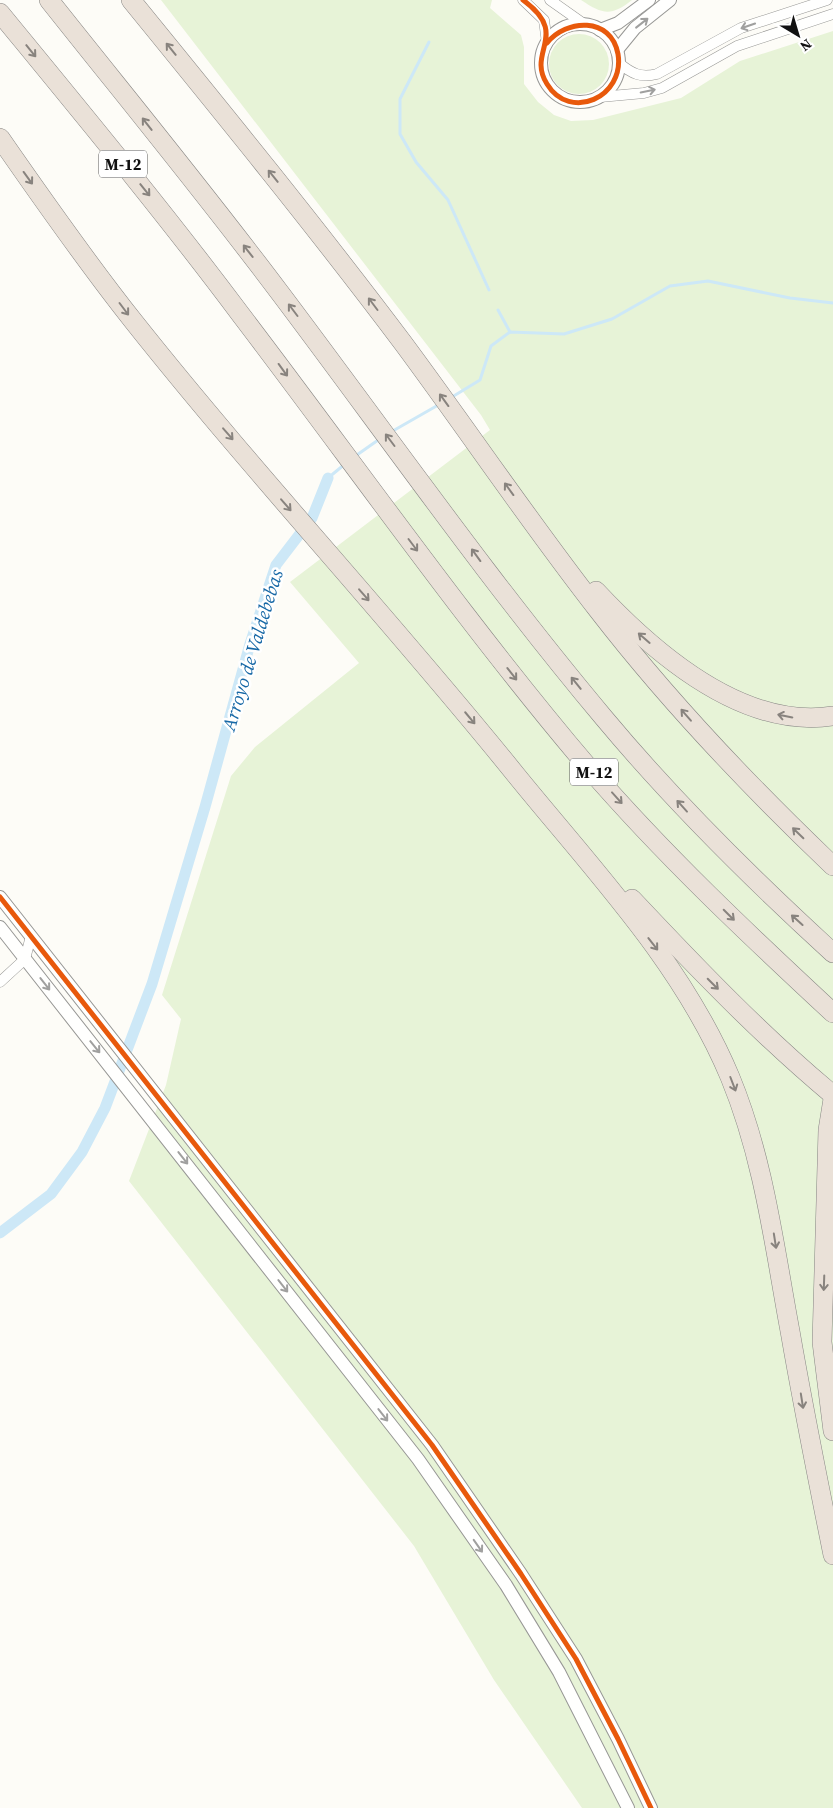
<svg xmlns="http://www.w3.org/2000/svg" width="833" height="1808" font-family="'Source Serif 4',serif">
  <rect width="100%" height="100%" fill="#fdfcf7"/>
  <g fill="#e7f3d7">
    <path d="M161 0H492L490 8 521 35 524 47V84L538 102 554 115 571 121 593 120 681 98 740 61 833 31V1808H582L494 1680 414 1546 129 1181 166 1085 181 1019 162 995 231 776 255 747 359 663 290 582 490 430 481 415Z"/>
    <path d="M581 0H632C611 17 602 14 581 0Z"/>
    <circle cx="579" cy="64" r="30"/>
  </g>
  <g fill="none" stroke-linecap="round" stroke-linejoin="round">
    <g stroke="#cde8f7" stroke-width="3">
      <path d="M429 42 400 99V134L416 162 448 200 489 290"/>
      <path d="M498 310 510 332"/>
      <path d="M452 397 480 380 491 346 510 332 564 334 612 319 670 286 708 281 790 298 833 303"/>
      <path d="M391 432 440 404"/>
      <path d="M354 457 381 438"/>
      <path d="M328 478 345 464"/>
    </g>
    <path stroke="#cde8f7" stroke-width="11" d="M0 1233 51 1194 82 1152 105 1108 152 984 205 807 250 644 276 565 312 518 328 478"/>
    <defs>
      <g id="minor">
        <path d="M523 0 544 20 547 43"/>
        <path d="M550 0 584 24"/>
        <path d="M619 63C632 74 641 78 657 74L741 28 827 0"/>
        <path d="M600 97 644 93 662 88 737 46 833 14"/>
        <path d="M0 982 25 959 31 936"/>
      </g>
      <g id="tertiary">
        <circle cx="580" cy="63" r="39"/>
        <path d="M600 30 618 23 649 0"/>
        <path d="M617 50 635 28 670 0"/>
        <path d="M0 897 432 1445 521 1574 576 1659 618 1739 651 1808"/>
        <path d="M0 927 418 1459 506 1585 559 1672 628 1808"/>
      </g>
      <g id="motorway">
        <path d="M49 0C126 97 205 193 280 293 387 435 489 581 604 718 674 802 752 879 833 953"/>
        <path d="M131 0C223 113 315 226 403 343 469 432 530 523 598 610 669 702 749 786 833 866"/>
        <path d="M0 13C82 113 164 212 241 315 356 466 465 622 588 767 664 855 748 934 833 1013"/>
        <path d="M0 138C43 200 87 263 134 322 257 477 392 621 516 775 593 870 682 962 730 1077 764 1159 774 1245 790 1331 803 1406 818 1481 833 1555"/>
        <path d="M596 591C654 653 743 730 833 716"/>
        <path d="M632 899C696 967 761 1035 833 1095"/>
        <path d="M833 1099 828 1130 822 1342 833 1431"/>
      </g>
    </defs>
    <use href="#minor" stroke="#979795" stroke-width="11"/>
    <use href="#tertiary" stroke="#979795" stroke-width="14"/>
    <use href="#motorway" stroke="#858482" stroke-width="20"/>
    <use href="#minor" stroke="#fffffe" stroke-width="10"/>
    <use href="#tertiary" stroke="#fffffe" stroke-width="12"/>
    <use href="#motorway" stroke="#eae1d8" stroke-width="19"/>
    <defs>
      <g id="cycleway">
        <path d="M523 0C571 35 526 51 547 84 570 122 625 97 618 54 611 16 566 19 547 43"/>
        <path d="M0 897 432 1445 521 1574 576 1659 618 1739 651 1808"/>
      </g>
    </defs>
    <use href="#cycleway" stroke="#fff" stroke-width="8"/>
    <use href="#cycleway" stroke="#e8590c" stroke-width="5"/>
  </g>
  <defs><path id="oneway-shaft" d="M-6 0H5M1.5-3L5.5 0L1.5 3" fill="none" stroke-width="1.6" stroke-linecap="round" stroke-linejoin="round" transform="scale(1.25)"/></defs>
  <g stroke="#a0a09f">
    <use href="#oneway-shaft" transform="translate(642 23) rotate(-38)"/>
    <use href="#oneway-shaft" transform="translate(748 26) rotate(161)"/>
    <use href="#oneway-shaft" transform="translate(648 91) rotate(-12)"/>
    <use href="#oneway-shaft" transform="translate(45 984) rotate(52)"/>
    <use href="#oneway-shaft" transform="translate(95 1047) rotate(51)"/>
    <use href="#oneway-shaft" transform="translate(183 1158) rotate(52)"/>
    <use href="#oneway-shaft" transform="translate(283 1286) rotate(52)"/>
    <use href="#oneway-shaft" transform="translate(383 1415) rotate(52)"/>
    <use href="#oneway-shaft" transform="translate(478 1546) rotate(55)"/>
  </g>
  <g stroke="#88837e">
    <use href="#oneway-shaft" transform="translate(171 49) rotate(-129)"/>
    <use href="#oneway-shaft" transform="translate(31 51) rotate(51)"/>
    <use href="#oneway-shaft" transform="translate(147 124) rotate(-128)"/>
    <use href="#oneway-shaft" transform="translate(273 176) rotate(-129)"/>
    <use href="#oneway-shaft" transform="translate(28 178) rotate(54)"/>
    <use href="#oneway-shaft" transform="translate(145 190) rotate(51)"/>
    <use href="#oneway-shaft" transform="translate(248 251) rotate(-128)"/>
    <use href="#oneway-shaft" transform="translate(373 304) rotate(-127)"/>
    <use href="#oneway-shaft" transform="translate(124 309) rotate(53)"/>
    <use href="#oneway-shaft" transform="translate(293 310) rotate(-127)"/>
    <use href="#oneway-shaft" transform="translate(283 370) rotate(54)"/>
    <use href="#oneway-shaft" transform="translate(444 400) rotate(-126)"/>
    <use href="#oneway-shaft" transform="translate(228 434) rotate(49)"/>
    <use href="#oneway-shaft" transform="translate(390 440) rotate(-127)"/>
    <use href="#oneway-shaft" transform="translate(509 489) rotate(-126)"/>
    <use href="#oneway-shaft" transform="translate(286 505) rotate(49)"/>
    <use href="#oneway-shaft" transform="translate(413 545) rotate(53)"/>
    <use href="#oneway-shaft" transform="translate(476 555) rotate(-126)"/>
    <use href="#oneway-shaft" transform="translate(364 595) rotate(49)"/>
    <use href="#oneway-shaft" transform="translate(644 638) rotate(-139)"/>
    <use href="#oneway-shaft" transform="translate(512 674) rotate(52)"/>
    <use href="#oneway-shaft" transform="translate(576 683) rotate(-129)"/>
    <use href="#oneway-shaft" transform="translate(686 715) rotate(-131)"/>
    <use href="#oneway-shaft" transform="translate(785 716) rotate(-169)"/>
    <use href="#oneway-shaft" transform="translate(470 718) rotate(50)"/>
    <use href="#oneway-shaft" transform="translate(617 798) rotate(48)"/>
    <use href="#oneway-shaft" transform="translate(682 806) rotate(-132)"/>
    <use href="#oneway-shaft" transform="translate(798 833) rotate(-136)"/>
    <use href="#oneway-shaft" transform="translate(729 915) rotate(45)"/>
    <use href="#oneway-shaft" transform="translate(797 920) rotate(-138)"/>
    <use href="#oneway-shaft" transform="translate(653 944) rotate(52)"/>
    <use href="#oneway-shaft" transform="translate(713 984) rotate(45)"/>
    <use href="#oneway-shaft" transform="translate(733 1084) rotate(69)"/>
    <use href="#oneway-shaft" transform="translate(775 1241) rotate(81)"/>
    <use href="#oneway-shaft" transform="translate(824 1283) rotate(92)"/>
    <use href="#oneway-shaft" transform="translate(802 1401) rotate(81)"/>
  </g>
  <g text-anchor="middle" stroke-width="5" stroke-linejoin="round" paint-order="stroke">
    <g fill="#fff" stroke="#585858" stroke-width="1">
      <rect x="99" y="150.5" width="48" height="27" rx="4"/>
      <rect x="570" y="758.5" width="48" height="27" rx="4"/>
    </g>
    <g font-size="16" font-weight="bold" fill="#111">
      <text x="123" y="170">M-12</text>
      <text x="594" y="778">M-12</text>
    </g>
    <g font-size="19" font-style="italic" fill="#1768a6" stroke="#fff">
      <text transform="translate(252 650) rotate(-73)" y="7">Arroyo de Valdebebas</text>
    </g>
  </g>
  <g transform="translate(798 35) rotate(142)" stroke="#ffffff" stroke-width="4" paint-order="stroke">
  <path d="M0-4L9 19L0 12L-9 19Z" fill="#111111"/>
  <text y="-8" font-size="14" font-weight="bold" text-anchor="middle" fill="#111111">N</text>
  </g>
</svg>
